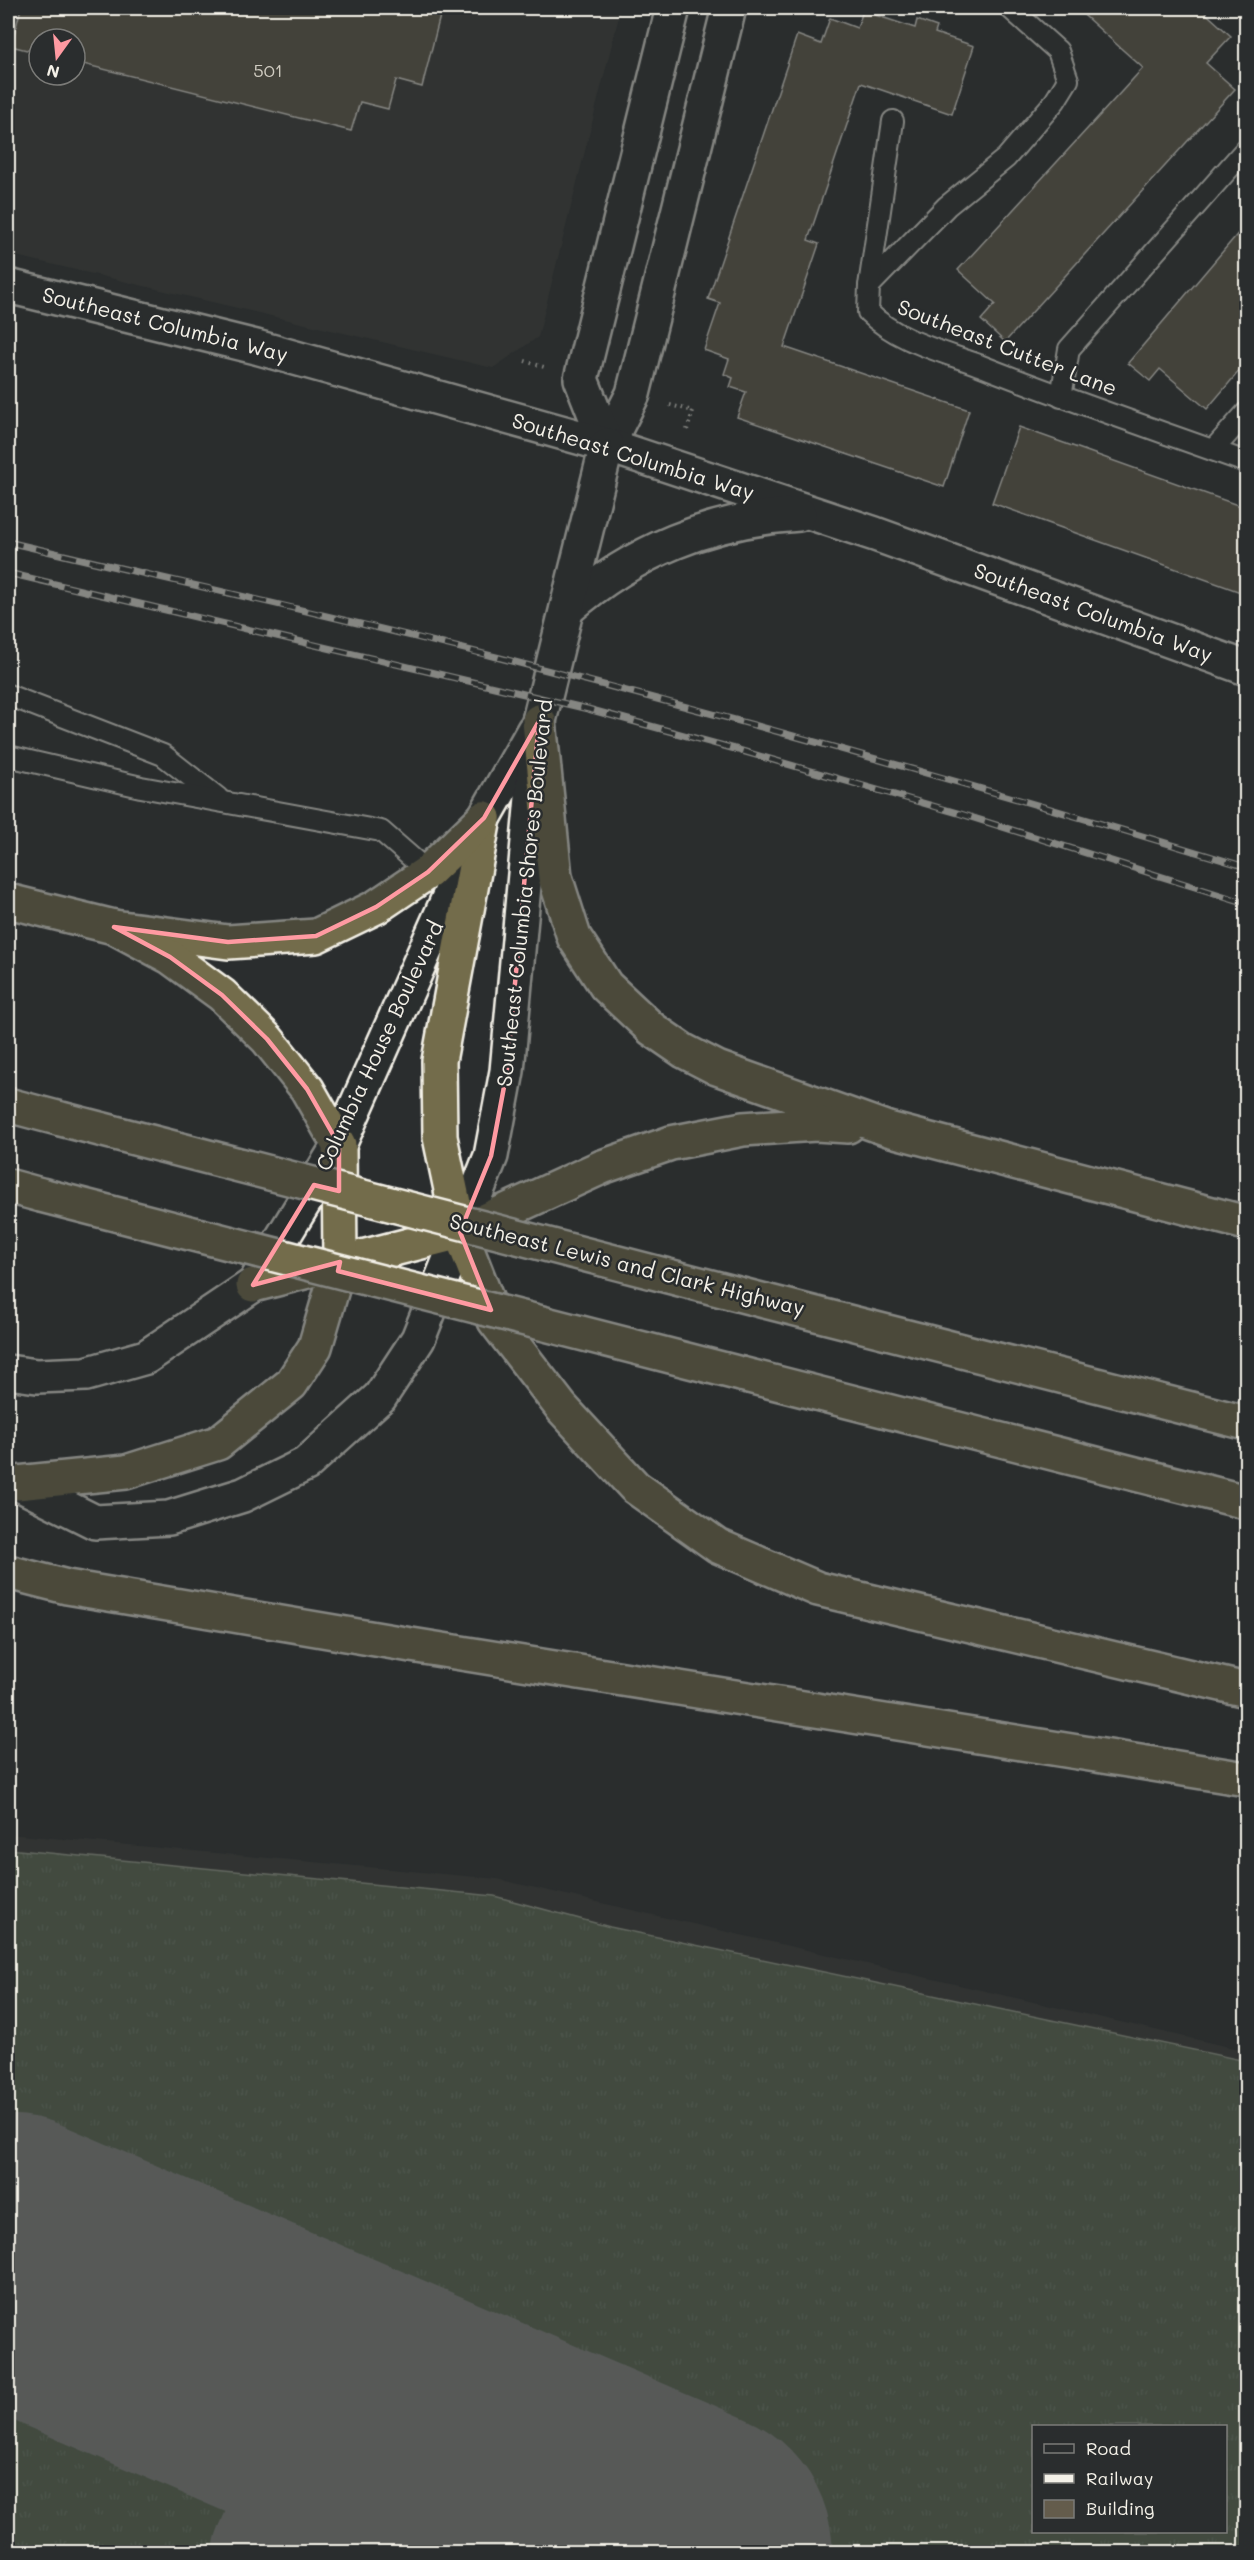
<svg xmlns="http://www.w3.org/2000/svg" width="1254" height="2560" font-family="Mali,sans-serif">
  <defs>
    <pattern id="grass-tufts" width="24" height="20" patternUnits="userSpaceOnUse" patternTransform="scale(1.5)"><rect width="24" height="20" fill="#5e6d55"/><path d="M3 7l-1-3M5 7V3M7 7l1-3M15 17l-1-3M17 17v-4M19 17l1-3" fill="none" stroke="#76826d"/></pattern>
  </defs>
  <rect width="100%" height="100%" fill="#2a2d2e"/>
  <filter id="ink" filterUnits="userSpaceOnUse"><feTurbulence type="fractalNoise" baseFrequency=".0167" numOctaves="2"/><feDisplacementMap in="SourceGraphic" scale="12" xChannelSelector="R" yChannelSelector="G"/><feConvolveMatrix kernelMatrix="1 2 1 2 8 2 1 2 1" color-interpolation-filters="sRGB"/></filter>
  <g filter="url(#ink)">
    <g fill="#3b3b37" fill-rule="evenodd">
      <path d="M8 8H621L538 337 493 368 8 254ZM39 39H75V75H39Z"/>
      <path d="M8 1834 497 1879 1246 2051V2552H8ZM1034 2426H1226V2532H1034Z"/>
    </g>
    <g fill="url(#grass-tufts)" stroke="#a9af9e" stroke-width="1.5" fill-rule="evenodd">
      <path d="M8 1849 494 1896 610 1927 1246 2061V2552H843L8 2194ZM1034 2426H1226V2532H1034Z"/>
      <path d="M8 2324 275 2439 263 2499 243 2552H8Z"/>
      <path d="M353 2473 539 2552H302Z"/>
    </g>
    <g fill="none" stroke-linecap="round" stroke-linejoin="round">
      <path stroke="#8f8f8b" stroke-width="117" d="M272 2552C285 2523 310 2445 337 2430 352 2420 370 2424 387 2425"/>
      <path stroke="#8f8f8b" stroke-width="291" d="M8 2260 687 2552"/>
    </g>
    <g fill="#645c4c" stroke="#f4f1e8" stroke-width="1.5">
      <path d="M21 8H442L422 87 396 80 388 109 360 102 351 131 75 62V39H39V53L11 46Z"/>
      <path d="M1076 8H1200L1231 36 1206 63 1235 89 1005 342 981 320 995 304 958 270 1143 68Z"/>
      <path d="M863 11 915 28 917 20 937 27 935 33 974 46 952 114 861 83 808 240 819 244 784 347 969 410 944 487 737 417 746 392 730 387 733 378 724 374 729 359 704 350 720 303 708 299 797 35 821 44 830 18 857 28Z"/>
      <path d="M1246 224V363L1207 409 1160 369 1150 381 1128 363Z"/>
      <path d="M1019 427 1246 508V594L992 503Z"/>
    </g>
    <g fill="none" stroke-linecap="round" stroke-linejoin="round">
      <defs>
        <g id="service">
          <path d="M1010 8 1058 51 1068 80 1055 101 1006 158 947 206 869 286 868 312C897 341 941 351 979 365 1067 400 1157 430 1246 462"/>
          <path d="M869 286 893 121"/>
          <path d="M1061 397 1069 349 1246 149"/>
          <path d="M1213 450 1246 413"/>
          <path d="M8 695 163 755 218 798"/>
          <path d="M8 756 141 787 381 831 428 872"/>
        </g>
        <g id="minor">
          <path d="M607 445 633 394 729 8"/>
          <path d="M607 445 581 379 673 8"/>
        </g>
        <g id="tertiary">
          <path d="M8 286 256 347 607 445 875 534 1246 668"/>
          <path d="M567 609C635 550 709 520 799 514"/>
          <path d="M258 1278 339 1145 484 818 534 730"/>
          <path d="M17 1483 95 1522 169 1518 243 1495 306 1464 380 1397 418 1339 491 1156 507 1071 539 721 607 445"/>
        </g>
        <path id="secondary" d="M8 1372 37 1376 86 1374 146 1357 253 1285"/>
        <g id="motorway">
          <path d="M539 721 555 877 574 937 606 986 652 1029 684 1051 717 1068 888 1129 1246 1223"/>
          <path d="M484 818 439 1061 440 1137 460 1232 495 1321 562 1408 635 1487 718 1546 818 1589 1246 1690"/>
          <path d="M8 901 114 927 228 942 316 936 376 907 428 872 484 818"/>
          <path d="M8 1105 61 1119"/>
          <path d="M8 1186 41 1195"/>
          <path d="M253 1285 460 1232 602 1167 671 1143 743 1129 816 1124 848 1126"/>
          <path d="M765 1301 1246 1423"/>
          <path d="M741 1374 1246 1502"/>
          <path d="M17 1483 126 1472 218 1443 291 1384 315 1347 340 1262 339 1145 307 1089 267 1039 222 995 170 957 114 927"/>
          <path d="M8 1572 67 1587 411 1645 1246 1779"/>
        </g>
      </defs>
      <use href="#service" stroke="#f4f1e8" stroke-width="24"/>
      <use href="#minor" stroke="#f4f1e8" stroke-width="38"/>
      <use href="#tertiary" stroke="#f4f1e8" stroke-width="38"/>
      <use href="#secondary" stroke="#f4f1e8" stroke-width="38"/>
      <use href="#motorway" stroke="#f4f1e8" stroke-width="38"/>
      <g stroke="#f4f1e8" stroke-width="4" stroke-dasharray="1.5 4.5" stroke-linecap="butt">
        <path d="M525 361 544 367"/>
        <path d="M670 405 693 411 687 430"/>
      </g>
      <use href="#service" stroke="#2a2d2e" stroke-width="20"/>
      <use href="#minor" stroke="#2a2d2e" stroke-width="33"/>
      <use href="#tertiary" stroke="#2a2d2e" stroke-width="33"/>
      <use href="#secondary" stroke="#2a2d2e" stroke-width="33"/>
      <use href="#motorway" stroke="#736c4b" stroke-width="33"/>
      <defs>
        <g id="rail">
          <path d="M8 542C170 580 334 616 496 657 748 721 998 792 1246 867"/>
          <path d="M8 573 588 709 735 749 961 814 1246 903"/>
        </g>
      </defs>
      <use href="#rail" stroke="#f4f1e8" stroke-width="7"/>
      <use href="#rail" stroke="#2a2d2e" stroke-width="4.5" stroke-dasharray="14" stroke-linecap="butt"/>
      <defs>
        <g id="motorway-bridge">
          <path d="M61 1119 765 1301"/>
          <path d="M41 1195 741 1374"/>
        </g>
      </defs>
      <use href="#motorway-bridge" stroke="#f4f1e8" stroke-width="38" stroke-linecap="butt"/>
      <use href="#motorway-bridge" stroke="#736c4b" stroke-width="33"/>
    </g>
  </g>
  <path d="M0 0H1254V2560H0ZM539 721 507 1071 491 1156 460 1232 491 1310 338 1271 340 1262 253 1285 314 1185 339 1191V1145L307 1089 267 1039 222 995 170 957 114 927 228 942 316 936 376 907 428 872 484 818Z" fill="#2a2d2e" fill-opacity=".55" fill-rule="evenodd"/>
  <path fill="none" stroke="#ff9aa2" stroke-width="4.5" stroke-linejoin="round" d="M539 721 507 1071 491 1156 460 1232 491 1310 338 1271 340 1262 253 1285 314 1185 339 1191V1145L307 1089 267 1039 222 995 170 957 114 927 228 942 316 936 376 907 428 872 484 818Z"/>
  <g text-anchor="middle" stroke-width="5" stroke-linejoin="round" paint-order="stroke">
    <g font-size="18" fill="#d0ccc1">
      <text x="268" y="77">501</text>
    </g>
    <g font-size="21" fill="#f4f1e8" stroke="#2a2d2e">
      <text transform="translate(165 325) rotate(14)" y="7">Southeast Columbia Way</text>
      <text transform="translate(1007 348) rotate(21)" y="7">Southeast Cutter Lane</text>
      <text transform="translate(633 457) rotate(17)" y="7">Southeast Columbia Way</text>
      <text transform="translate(1093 613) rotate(20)" y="7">Southeast Columbia Way</text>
      <text transform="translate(525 893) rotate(-84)" y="7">Southeast Columbia Shores Boulevard</text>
      <text transform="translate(380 1046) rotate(-65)" y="7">Columbia House Boulevard</text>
      <text transform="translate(627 1265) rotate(14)" y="7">Southeast Lewis and Clark Highway</text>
    </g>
  </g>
  <rect width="1254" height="2560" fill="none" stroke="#2a2d2e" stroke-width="30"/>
  <rect x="15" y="15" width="1224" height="2530" fill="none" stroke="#f4f1e8" stroke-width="2" filter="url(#ink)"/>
  <rect x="1032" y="2425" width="195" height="108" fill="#2a2d2e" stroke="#7b7b78" stroke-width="1.5"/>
  <rect x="1044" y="2444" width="30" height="9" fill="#2a2d2e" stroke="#7b7b78" stroke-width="1.5"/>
  <text x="1086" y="2455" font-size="18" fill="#f4f1e8">Road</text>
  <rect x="1044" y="2474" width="30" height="9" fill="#f4f1e8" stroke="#7b7b78" stroke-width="1.5"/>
  <text x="1086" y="2485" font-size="18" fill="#f4f1e8">Railway</text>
  <rect x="1044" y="2500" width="30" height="18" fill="#645c4c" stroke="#7b7b78" stroke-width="1.5"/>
  <text x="1086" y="2515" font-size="18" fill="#f4f1e8">Building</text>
  <g transform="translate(57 57) rotate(195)"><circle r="28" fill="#2a2d2e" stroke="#7b7b78" stroke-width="1.5"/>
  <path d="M0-4.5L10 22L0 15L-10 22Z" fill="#ff9aa2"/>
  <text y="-9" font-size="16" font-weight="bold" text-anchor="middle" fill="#f4f1e8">N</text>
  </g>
</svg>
